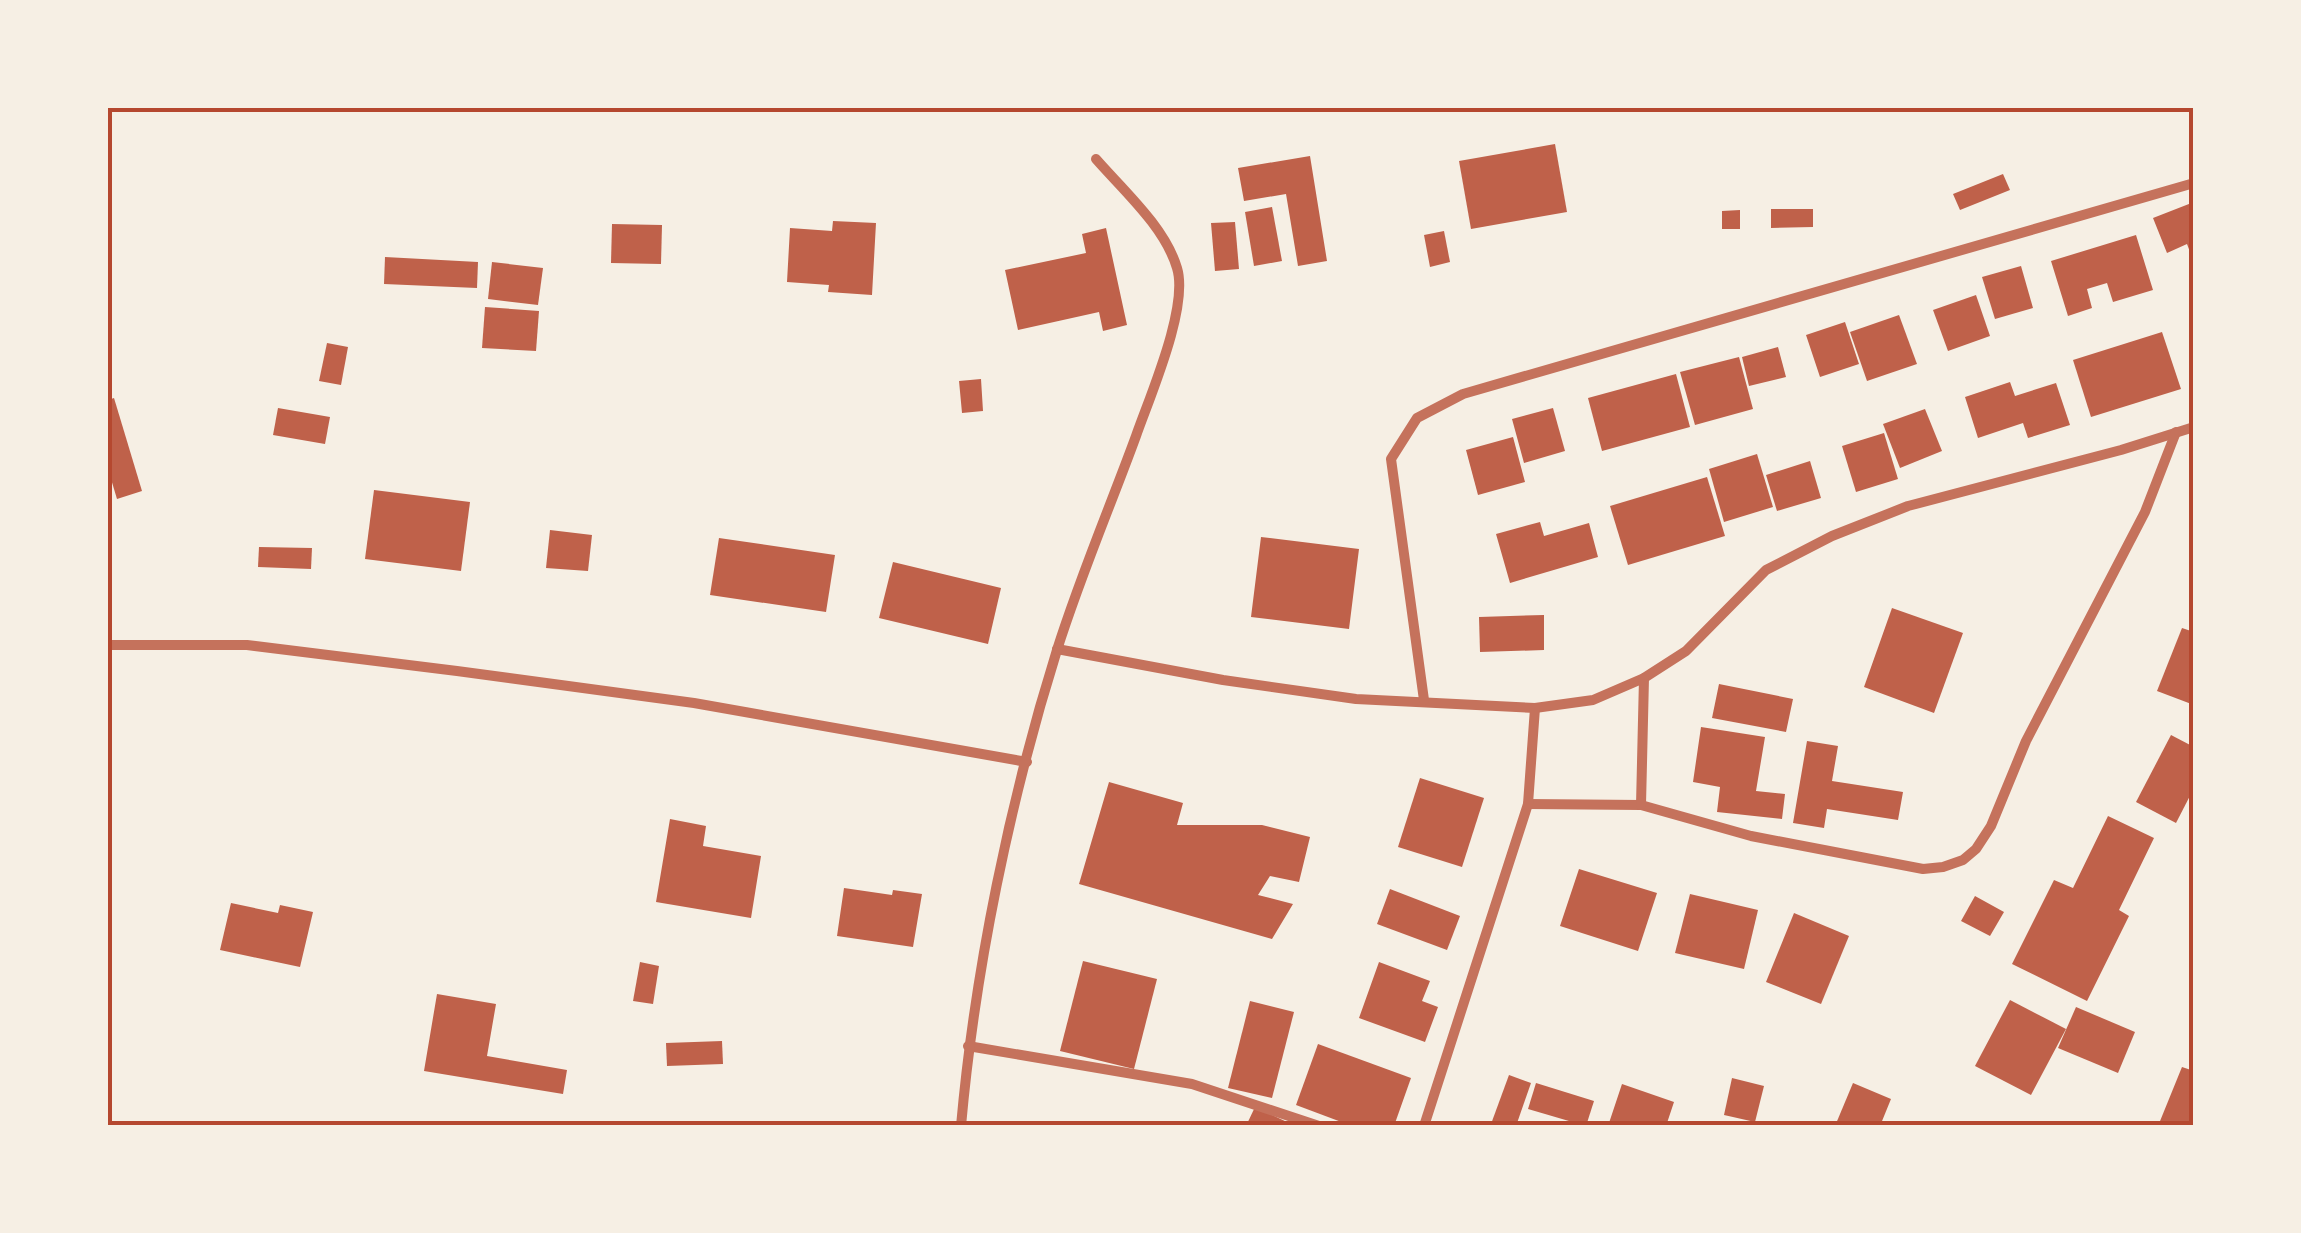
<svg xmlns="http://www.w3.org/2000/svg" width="2301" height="1233" font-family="Quicksand,sans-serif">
  <rect width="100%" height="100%" fill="#f6efe4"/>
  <g fill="#bf614a">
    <path d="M1555 144 1567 212 1471 229 1459 161Z"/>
    <path d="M1310 156 1327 261 1298 266 1286 194 1244 201 1238 168Z"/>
    <path d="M2003 174 2010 190 1960 210 1953 194Z"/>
    <path d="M2194 202V260H2193L2187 244 2167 253 2153 218Z"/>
    <path d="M1272 207 1282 261 1254 266 1245 212Z"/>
    <path d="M1771 209H1813V227L1771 228Z"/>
    <path d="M1740 210V229H1722V211Z"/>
    <path d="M833 221 876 223 872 295 828 292 829 285 787 282 790 228 832 231Z"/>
    <path d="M1235 222 1239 269 1215 271 1211 223Z"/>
    <path d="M612 224 662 225 661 264 611 263Z"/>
    <path d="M1106 228 1127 325 1103 331 1099 312 1018 330 1005 270 1086 253 1082 234Z"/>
    <path d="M1444 231 1450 262 1430 267 1424 235Z"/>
    <path d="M2136 235 2153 290 2113 302 2107 283 2087 289 2092 308 2068 316 2051 261Z"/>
    <path d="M385 257 478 262 477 288 384 284Z"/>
    <path d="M492 262 543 268 538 305 488 299Z"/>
    <path d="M2021 266 2033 308 1995 319 1982 277Z"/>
    <path d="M1976 295 1990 336 1948 351 1933 310Z"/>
    <path d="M485 307 539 311 536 351 482 348Z"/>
    <path d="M1899 315 1917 364 1867 381 1850 332Z"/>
    <path d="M1845 322 1859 364 1820 377 1806 335Z"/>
    <path d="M2162 332 2181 389 2091 417 2073 360Z"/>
    <path d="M327 343 348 347 341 385 319 381Z"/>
    <path d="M1778 347 1786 377 1749 386 1742 357Z"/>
    <path d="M1739 357 1753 409 1695 425 1680 372Z"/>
    <path d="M1676 374 1690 427 1602 451 1588 398Z"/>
    <path d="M981 379 983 411 962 413 959 381Z"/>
    <path d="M2010 382 2015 396 2056 383 2070 425 2028 438 2023 423 1978 438 1965 397Z"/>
    <path d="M114 398 142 491 117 499 108 469V400Z"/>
    <path d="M278 408 330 417 325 444 273 435Z"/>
    <path d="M1553 408 1565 451 1524 463 1512 419Z"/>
    <path d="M1925 409 1942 451 1900 468 1883 424Z"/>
    <path d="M1884 433 1898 479 1856 492 1842 446Z"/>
    <path d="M1513 437 1525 482 1478 495 1466 450Z"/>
    <path d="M1757 454 1773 507 1724 522 1709 469Z"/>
    <path d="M1810 461 1821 498 1777 511 1766 475Z"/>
    <path d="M1707 477 1725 536 1628 565 1610 506Z"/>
    <path d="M374 490 470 502 461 571 365 559Z"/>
    <path d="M1540 522 1544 536 1589 523 1598 557 1510 583 1496 534Z"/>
    <path d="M550 530 592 535 588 571 546 568Z"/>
    <path d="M1261 537 1359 549 1349 629 1251 617Z"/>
    <path d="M719 538 835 555 826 612 710 595Z"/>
    <path d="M259 547 312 548 311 569 258 567Z"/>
    <path d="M893 562 1001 588 988 644 879 618Z"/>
    <path d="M1892 608 1963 633 1934 713 1864 687Z"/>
    <path d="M1544 615V650L1480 652 1479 617Z"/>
    <path d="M2182 628 2194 632V705L2157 691Z"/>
    <path d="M1719 684 1793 699 1786 732 1712 718Z"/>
    <path d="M1701 727 1765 737 1756 791 1785 794 1782 819 1717 812 1720 787 1693 782Z"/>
    <path d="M2171 735 2194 747V788L2176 823 2136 802Z"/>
    <path d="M1807 741 1838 746 1832 781 1903 792 1898 820 1827 809 1824 828 1793 823Z"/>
    <path d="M1420 778 1484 798 1462 867 1398 847Z"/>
    <path d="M1109 782 1183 803 1177 825H1262L1310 837 1299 882 1270 876 1258 895 1293 904 1272 939 1079 884Z"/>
    <path d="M2108 816 2154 838 2119 910 2129 916 2087 1001 2012 964 2054 880 2073 888Z"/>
    <path d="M670 819 706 826 703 846 761 856 751 918 656 902Z"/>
    <path d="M1579 869 1657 893 1638 951 1560 926Z"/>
    <path d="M844 888 892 895 893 890 922 894 913 947 837 936Z"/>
    <path d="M1390 889 1460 916 1447 950 1377 924Z"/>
    <path d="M1690 894 1758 910 1744 969 1675 953Z"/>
    <path d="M1975 896 2004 912 1990 936 1961 921Z"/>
    <path d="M231 903 278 913 280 905 313 912 300 967 220 950Z"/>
    <path d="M1794 913 1849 936 1821 1004 1766 982Z"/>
    <path d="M1083 961 1157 979 1134 1069 1060 1051Z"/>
    <path d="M640 962 659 966 653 1004 633 1001Z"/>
    <path d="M1379 962 1430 981 1422 1001 1438 1007 1425 1042 1359 1018Z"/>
    <path d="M437 994 496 1004 487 1056 567 1070 563 1094 424 1071Z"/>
    <path d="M2010 1000 2066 1029 2031 1095 1975 1066Z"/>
    <path d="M1250 1001 1294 1012 1272 1098 1228 1088Z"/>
    <path d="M2076 1007 2135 1032 2118 1073 2058 1048Z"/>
    <path d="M722 1041 723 1064 667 1066 666 1043Z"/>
    <path d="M1318 1044 1411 1078 1394 1126H1352L1296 1105Z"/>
    <path d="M2182 1067 2194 1071V1126H2158Z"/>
    <path d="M1509 1075 1531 1083 1516 1126H1495L1491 1124Z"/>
    <path d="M1732 1078 1764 1086 1755 1122 1724 1115Z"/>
    <path d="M1536 1083 1594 1101 1586 1126 1528 1109Z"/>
    <path d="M1853 1083 1891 1099 1880 1126H1835Z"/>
    <path d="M1622 1084 1674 1102 1666 1126H1608Z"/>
    <path d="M1255 1107 1287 1122 1286 1126H1246Z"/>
  </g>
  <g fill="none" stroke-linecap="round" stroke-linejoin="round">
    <g stroke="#c5725c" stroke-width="10">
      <path d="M108 645H247L457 671 694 703 1027 762"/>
      <path d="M1057 649 1223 680 1356 699 1535 708 1593 700 1644 678 1686 651 1766 570 1832 536 1908 506 2121 450 2194 427"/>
      <path d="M1424 700 1391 459 1417 418 1463 394 2194 183"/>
      <path d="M1528 804 1641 805 1751 836 1923 869 1943 867 1963 860 1976 849 1991 826 2026 741 2145 512 2176 432"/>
      <path d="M1641 805 1644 678"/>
      <path d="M968 1046 1192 1084 1319 1126"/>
      <path d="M961 1126C975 969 1010 800 1057 650 1080 577 1110 507 1136 436 1150 396 1189 307 1177 268 1165 227 1123 190 1096 159"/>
      <path d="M1424 1126 1528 804 1535 708"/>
    </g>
  </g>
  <rect width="2301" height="1233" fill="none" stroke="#f6efe4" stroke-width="220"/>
  <rect x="110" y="110" width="2081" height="1013" fill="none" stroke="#b5482f" stroke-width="4"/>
</svg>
